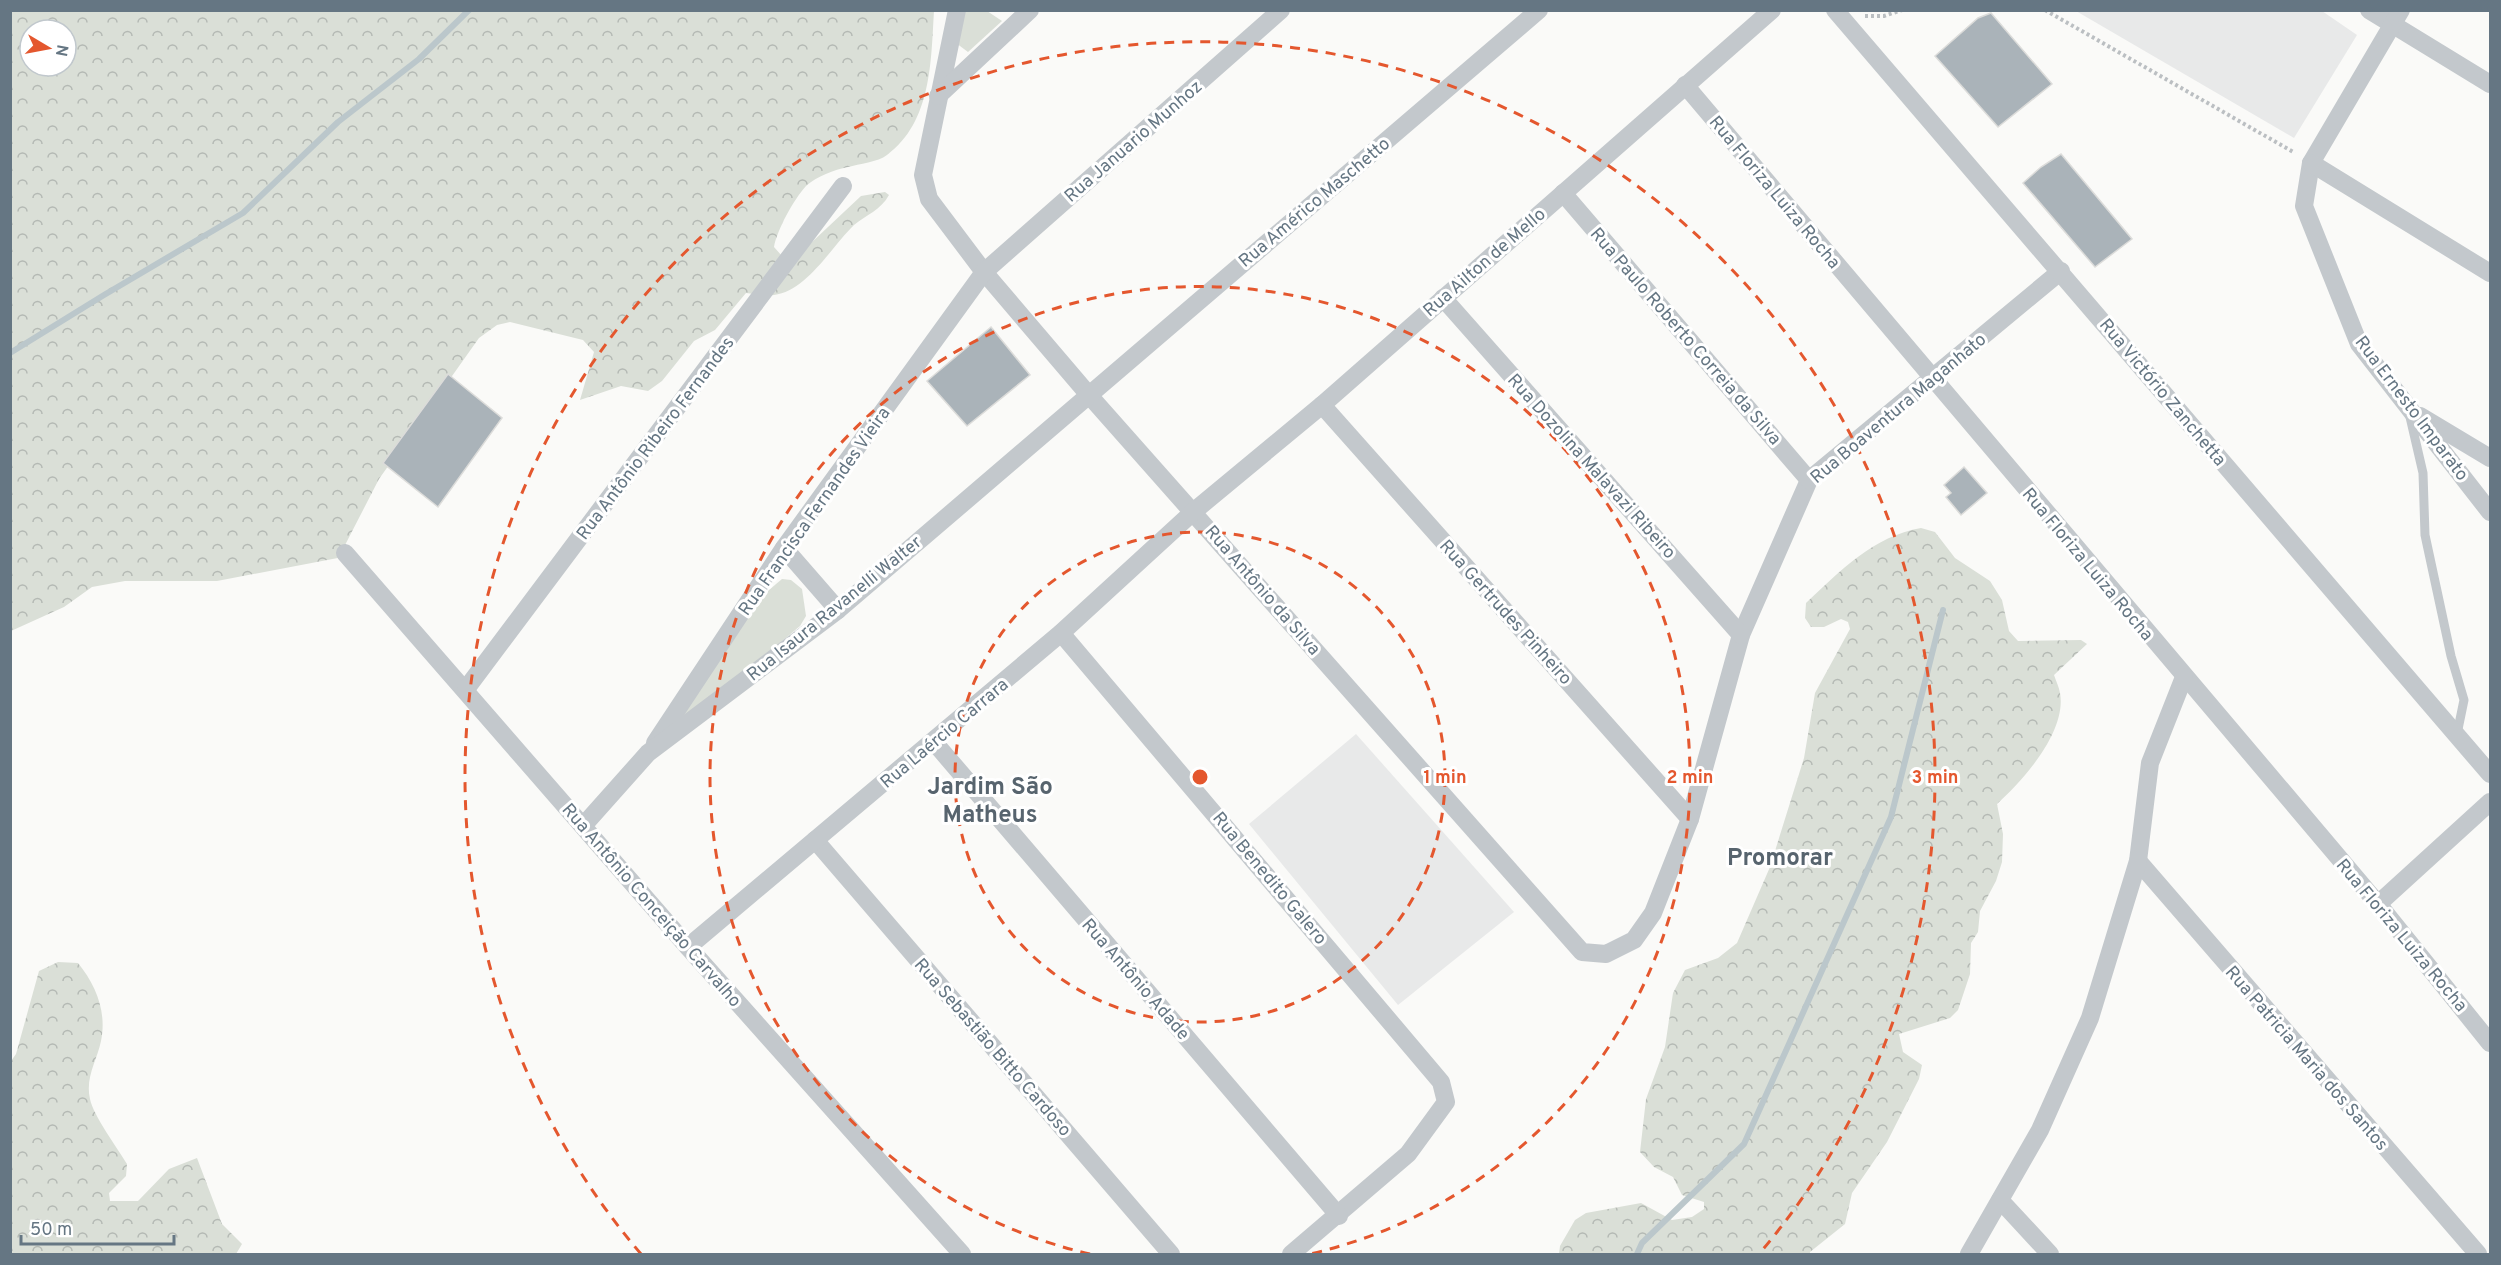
<svg xmlns="http://www.w3.org/2000/svg" width="2501" height="1265" font-family="Overpass,sans-serif">
  <defs>
    <pattern id="forest-crowns" width="20" height="18" patternUnits="userSpaceOnUse" patternTransform="scale(1.5)"><rect width="20" height="18" fill="#dadfd7"/><path d="M2 6a3 3 0 1 1 6 0M12 15a3 3 0 1 1 6 0" fill="none" stroke="#b4b9b4"/></pattern>
  </defs>
  <rect width="100%" height="100%" fill="#fafaf8"/>
  <g fill="#e8e9e9">
    <path d="M2076 11H2322L2357 35 2294 138Z"/>
    <path d="M1356 734 1514 912 1398 1005 1249 824Z"/>
  </g>
  <g fill="url(#forest-crowns)" fill-rule="evenodd">
    <path d="M10 11H934C931 60 932 122 887 155 878 162 859 164 848 167 834 170 817 176 806 186 794 199 777 230 774 247L782 256 795 258 861 196 885 192 889 195C881 210 866 215 854 225 832 246 807 291 774 295 765 296 754 294 746 293L715 330 694 341 662 381 648 391 621 386 580 400 594 352 583 340 510 322 497 325 479 338 379 479 343 549V557L217 581H125L92 587 64 607 11 631ZM30 30H66V66H30Z"/>
    <path d="M1921 528 1935 532 1955 558 1990 581 2002 600 2009 631 2018 641 2081 640 2087 644 2054 675C2056 681 2059 687 2060 693 2067 731 2023 781 1997 804L2003 834 2002 862 1996 881 1980 911 1978 932 1971 943 1970 974 1958 1010 1950 1018 1899 1034 1903 1052 1922 1065 1919 1079 1887 1142 1852 1193 1845 1224 1810 1252V1254H1559L1560 1246 1575 1220 1586 1213 1641 1203 1672 1220 1692 1217 1704 1209V1202L1682 1195 1673 1177 1654 1167 1640 1152 1646 1099 1665 1047 1673 993 1685 970 1718 958 1737 943 1770 867 1804 758 1815 693 1850 629 1848 622 1841 619 1824 627H1811L1805 618 1806 603C1840 571 1874 536 1921 528Z"/>
    <path d="M58 962 78 963C96 985 107 1012 101 1041 97 1061 85 1077 90 1099 93 1115 118 1149 127 1164L126 1176 109 1193 110 1201H138L169 1169 197 1158 222 1224 242 1244 236 1254H11V1061L16 1054 39 971Z"/>
  </g>
  <g fill="#dadfd7">
    <path d="M965 11H987L1002 21 968 52 956 43Z"/>
    <path d="M782 579 791 580 802 589 806 616 800 626 695 715 685 721 682 704 769 590Z"/>
  </g>
  <g fill="none" stroke-linecap="round" stroke-linejoin="round">
    <g stroke="#bbc7cb" stroke-width="6">
      <path d="M10 353 104 295 243 213 338 122 419 59 469 10"/>
      <path d="M1637 1254 1642 1243 1744 1144 1891 817 1943 610"/>
    </g>
  </g>
  <g fill="#aab3b9" stroke="#dcdcda" stroke-width="1.5">
    <path d="M1991 13 2052 84 1998 127 1935 56 1978 18Z"/>
    <path d="M2061 154 2132 239 2095 267 2023 183 2041 167Z"/>
    <path d="M991 327 1030 375 967 426 927 381Z"/>
    <path d="M448 374 502 418 438 507 383 463Z"/>
    <path d="M1964 467 1987 493 1961 515 1946 497 1951 493 1944 485Z"/>
  </g>
  <g fill="none" stroke-linecap="round" stroke-linejoin="round">
    <g stroke="#bbbfc2" stroke-width="4" stroke-dasharray="3 3" stroke-linecap="butt">
      <path d="M2045 10 2295 153"/>
      <path d="M1865 16H1884L1902 10"/>
    </g>
    <path stroke="#c3c8cc" stroke-width="9" d="M2410 417 2423 473 2425 535 2451 656 2464 700 2457 734"/>
    <g stroke="#c3c8cc" stroke-width="18">
      <path d="M957 10 923 175 929 199 984 272 1088 394 1582 952 1606 954 1634 940 1653 913 1690 819 1741 635 1809 480 2061 271"/>
      <path d="M1835 10 2490 774"/>
      <path d="M2369 10 2490 84"/>
      <path d="M2401 10 2311 163 2304 206 2359 344 2490 512"/>
      <path d="M1685 85 2378 904 2490 1043"/>
      <path d="M938 96 1030 10"/>
      <path d="M2311 163 2490 273"/>
      <path d="M1563 193 1809 480"/>
      <path d="M1443 298 1741 635"/>
      <path d="M1322 405 1690 819"/>
      <path d="M2420 416 2490 458"/>
      <path d="M784 548 838 610"/>
      <path d="M345 553 688 947 962 1254"/>
      <path d="M1061 633 1441 1082 1446 1102 1408 1154 1291 1254"/>
      <path d="M466 689 843 186"/>
      <path d="M934 742 1339 1216"/>
      <path d="M655 743 784 548 984 272 1281 10"/>
      <path d="M583 826 648 753 838 610 1539 10"/>
      <path d="M815 840 1171 1254"/>
      <path d="M2138 861 2478 1254"/>
      <path d="M2378 904 2490 802"/>
      <path d="M688 947 1061 633 1193 512 1322 405 1772 10"/>
      <path d="M2000 1200 2050 1254"/>
      <path d="M1969 1254 2040 1130 2090 1018 2138 861 2150 763 2184 677"/>
    </g>
  </g>
  <g fill="none" stroke="#e4572e" stroke-width="3" stroke-dasharray="10 8">
    <circle cx="1200" cy="777" r="245"/>
    <path d="M1090 1254A490 490 0 1 1 1310 1254"/>
    <path d="M641 1254A735 735 0 1 1 1759 1254"/>
  </g>
  <g text-anchor="middle" stroke-width="6" stroke-linejoin="round" paint-order="stroke">
    <g font-size="18" fill="#657683" stroke="#fff">
      <text transform="translate(1133 141) rotate(-41)" y="6">Rua Januario Munhoz</text>
      <text transform="translate(1775 192) rotate(50)" y="6">Rua Floriza Luiza Rocha</text>
      <text transform="translate(1314 202) rotate(-40)" y="6">Rua Américo Maschetto</text>
      <text transform="translate(1484 262) rotate(-41)" y="6">Rua Ailton de Mello</text>
      <text transform="translate(1686 336) rotate(49)" y="6">Rua Paulo Roberto Correia da Silva</text>
      <text transform="translate(2163 392) rotate(50)" y="6">Rua Victório Zanchetta</text>
      <text transform="translate(1898 408) rotate(-40)" y="6">Rua Boaventura Maganhato</text>
      <text transform="translate(2412 408) rotate(53)" y="6">Rua Ernesto Imparato</text>
      <text transform="translate(655 438) rotate(-53)" y="6">Rua Antônio Ribeiro Fernandes</text>
      <text transform="translate(1592 466) rotate(48)" y="6">Rua Dozolina Malavazi Ribeiro</text>
      <text transform="translate(814 511) rotate(-55)" y="6">Rua Francisca Fernandes Vieira</text>
      <text transform="translate(2088 564) rotate(50)" y="6">Rua Floriza Luiza Rocha</text>
      <text transform="translate(1263 590) rotate(49)" y="6">Rua Antônio da Silva</text>
      <text transform="translate(834 608) rotate(-39)" y="6">Rua Isaura Ravanelli Walter</text>
      <text transform="translate(1506 612) rotate(48)" y="6">Rua Gertrudes Pinheiro</text>
      <text transform="translate(944 733) rotate(-40)" y="6">Rua Laércio Carrara</text>
      <text transform="translate(1270 878) rotate(50)" y="6">Rua Benedito Galero</text>
      <text transform="translate(652 905) rotate(49)" y="6">Rua Antônio Conceição Carvalho</text>
      <text transform="translate(2402 935) rotate(50)" y="6">Rua Floriza Luiza Rocha</text>
      <text transform="translate(1136 979) rotate(49)" y="6">Rua Antônio Adade</text>
      <text transform="translate(993 1047) rotate(49)" y="6">Rua Sebastião Bitto Cardoso</text>
      <text transform="translate(2307 1058) rotate(49)" y="6">Rua Patricia Maria dos Santos</text>
    </g>
    <g font-size="24" font-weight="bold" fill="#57646e" stroke="#fff">
      <text x="990" y="794">Jardim São<tspan x="990" dy="28">Matheus</tspan></text>
      <text x="1780" y="865">Promorar</text>
    </g>
  </g>
  <circle cx="1200" cy="777" r="9" fill="#e4572e" stroke="#fff" stroke-width="3"/>
  <g font-size="18" text-anchor="middle" font-weight="bold" fill="#e4572e" stroke="#fff" stroke-width="6" stroke-linejoin="round" paint-order="stroke">
    <text x="1445" y="783">1 min</text>
    <text x="1690" y="783">2 min</text>
    <text x="1935" y="783">3 min</text>
  </g>
  <rect width="2501" height="1265" fill="none" stroke="#657683" stroke-width="24"/>
  <g transform="translate(48 48) rotate(100)"><circle r="28" fill="#ffffff" stroke="#c1c8cd" stroke-width="1.5"/>
  <path d="M0-4.5L10 22L0 15L-10 22Z" fill="#e4572e"/>
  <text y="-9" font-size="16" font-weight="bold" text-anchor="middle" fill="#657683">N</text>
  </g>
  <path d="M21 1235v9h153v-9" fill="none" stroke="#657683" stroke-width="3"/>
  <text x="30" y="1235" font-size="18" fill="#657683" stroke="#ffffff" stroke-width="4.5" paint-order="stroke">50 m</text>
</svg>
